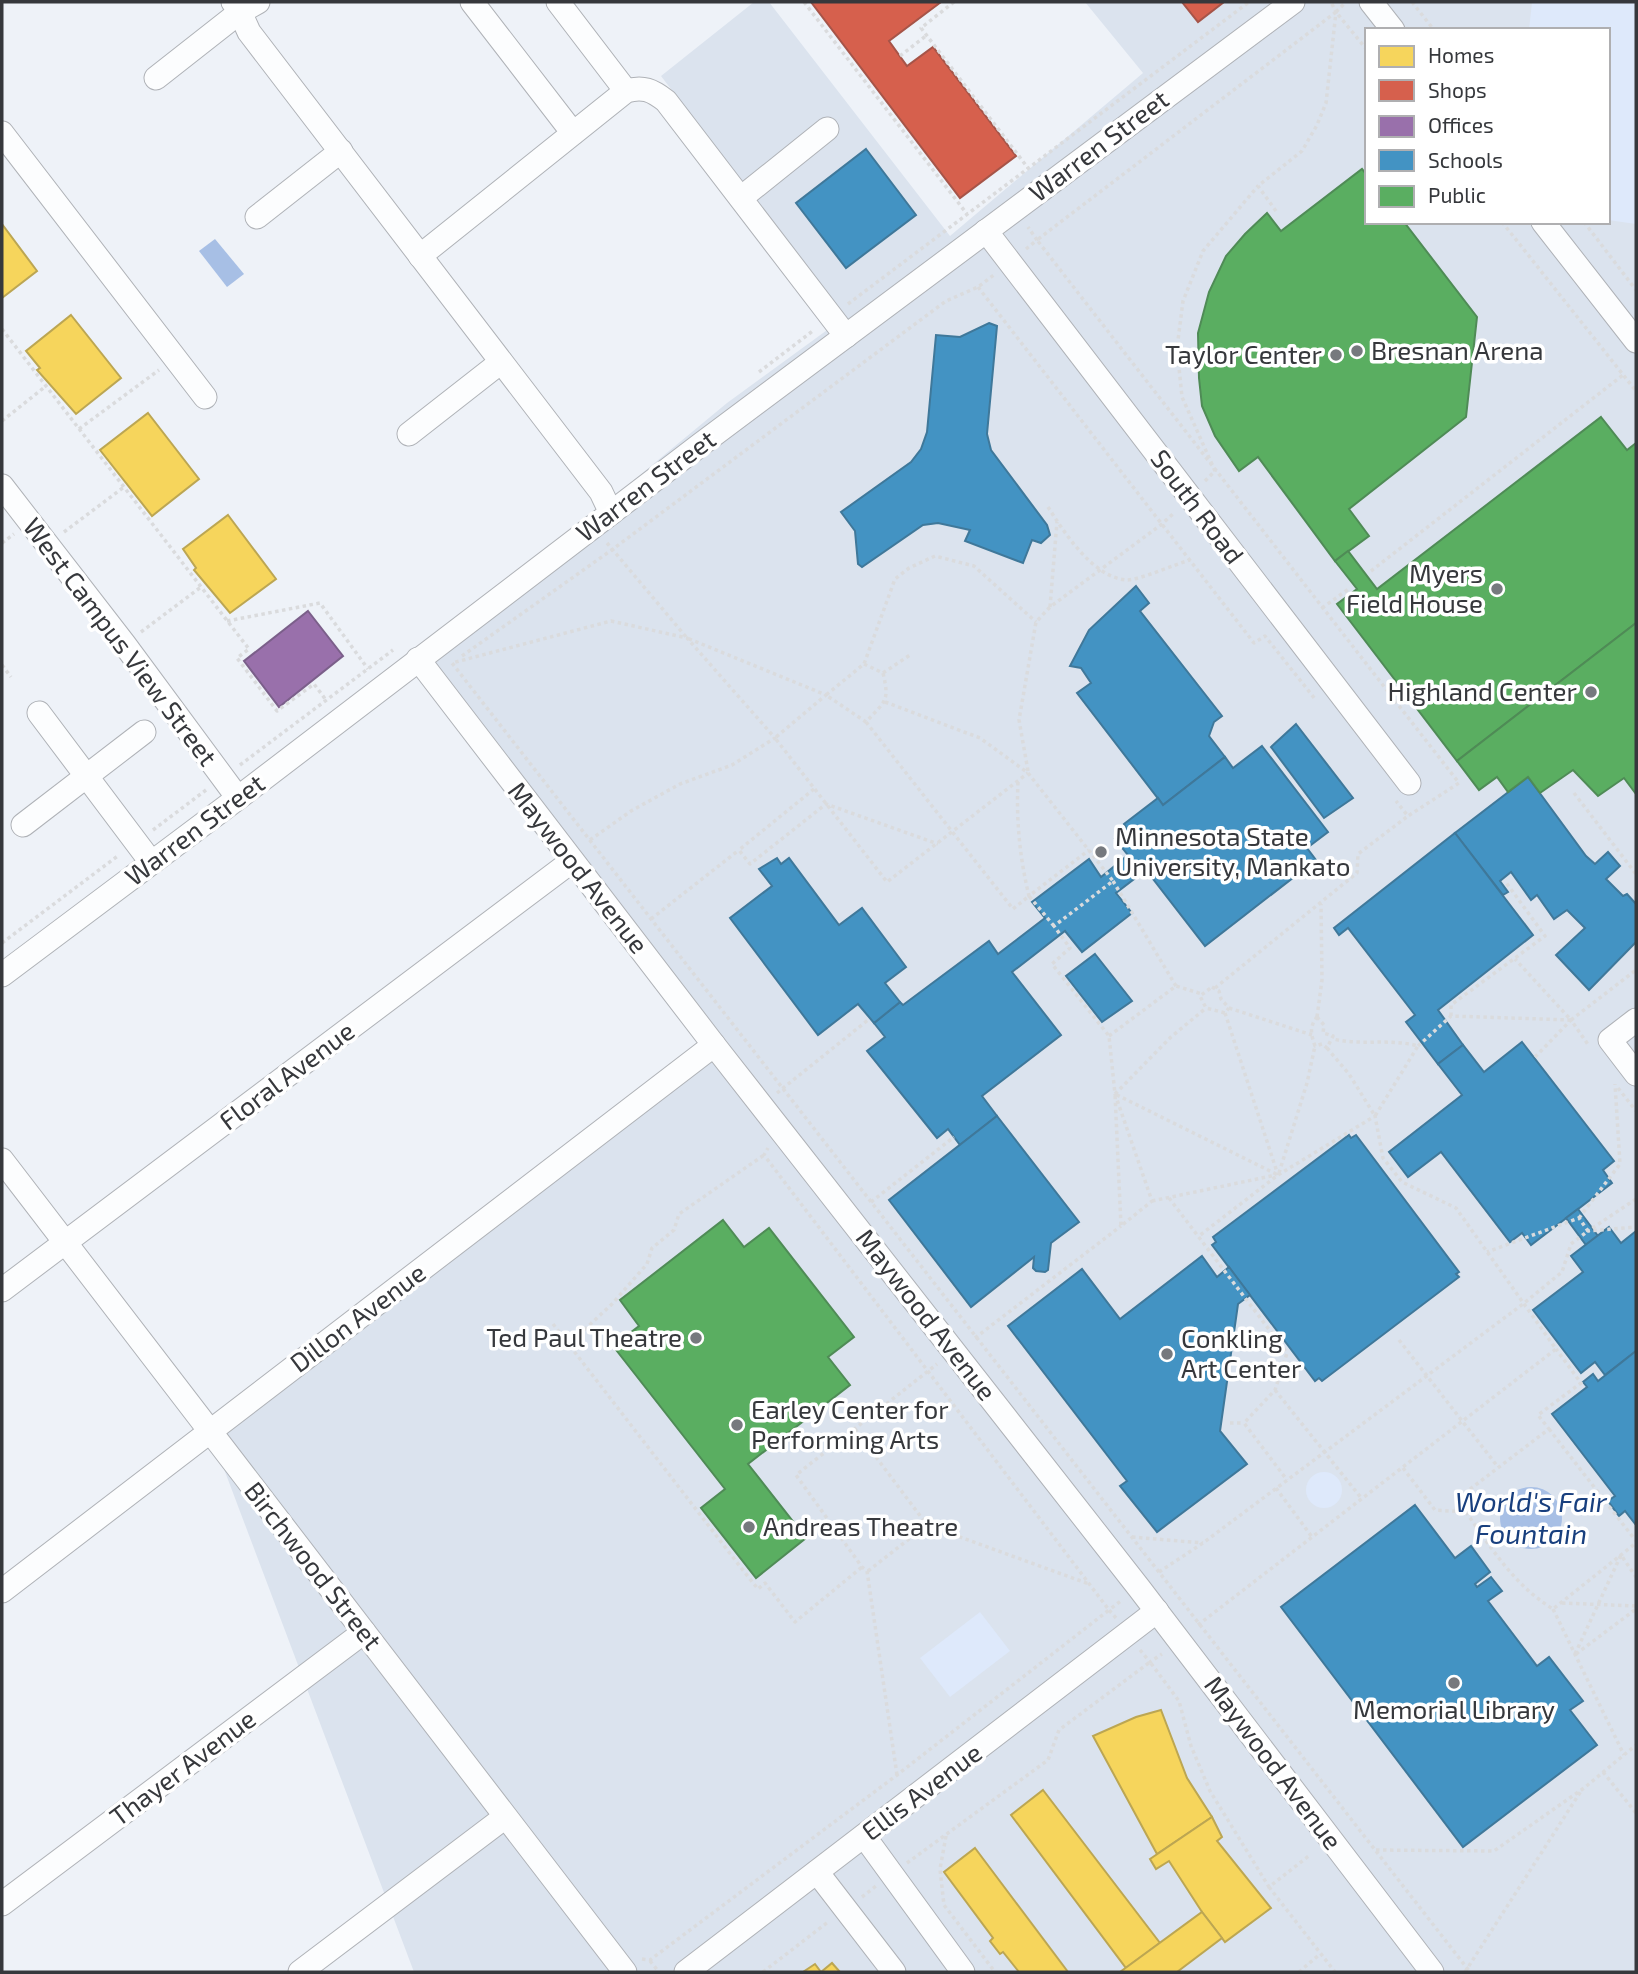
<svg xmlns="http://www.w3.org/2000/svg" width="1638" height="1974" font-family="'Exo 2',sans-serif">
  <rect width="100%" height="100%" fill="#eef2f8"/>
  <path fill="#dbe3ee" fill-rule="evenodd" d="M754 2H769L950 236 1143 73 1085 2H1636V1972H414L210 1432 714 1045 418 659 727 403 845 317 661 76ZM1367 30H1608V222H1367Z"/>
  <g fill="#dee9fb">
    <path d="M1532 2H1636V224L1608 220V30H1529Z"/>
    <circle cx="1324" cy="1490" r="18"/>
    <path d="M980 1612 1010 1651 950 1697 920 1658Z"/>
  </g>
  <g fill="#a7bfe5">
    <path d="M215 239 244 274 227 287 199 251Z"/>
    <circle cx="1531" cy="1518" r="31"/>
  </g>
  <g fill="#f6d55c" stroke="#bca652" stroke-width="2">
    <path d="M2 224 37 271 2 298Z"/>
    <path d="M71 315 121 378 76 414 37 370 40 368 26 351Z"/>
    <path d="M148 413 199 479 152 516 100 450Z"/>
    <path d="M228 515 276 579 230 613 194 570 196 568 183 549Z"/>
    <path d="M1161 1710 1187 1778 1212 1817 1157 1854 1093 1736 1136 1717Z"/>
    <path d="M1043 1790 1160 1943 1126 1968 1011 1815Z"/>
    <path d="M1212 1817 1222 1837 1217 1841 1271 1908 1225 1942 1202 1912 1169 1861 1156 1869 1150 1859Z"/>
    <path d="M975 1848 1068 1972H1019L1003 1952 1000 1954 990 1941 993 1938 944 1872Z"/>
    <path d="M1202 1912 1222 1938 1177 1972H1120Z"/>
    <path d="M832 1963 840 1972H803L815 1964 821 1972Z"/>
  </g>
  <g fill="#d6604d" stroke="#a65448" stroke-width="2">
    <path d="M811 2H941L889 41 907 66 933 47 1016 156 960 198Z"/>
    <path d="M1182 2H1224L1198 22Z"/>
  </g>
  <path fill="#9970ab" stroke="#7b5f8a" stroke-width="2" d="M308 611 343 656 279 707 244 661Z"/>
  <g fill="#4393c3" stroke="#3f789a" stroke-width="2">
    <path d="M866 149 916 215 846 268 796 203Z"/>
    <path d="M989 323 997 326 987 434 991 450 1047 525 1050 535 1041 543 1032 540 1023 563 965 541 970 530 938 523 923 525 862 567 858 564 855 531 841 512 911 462 921 449 927 432 936 335 960 337Z"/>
    <path d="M1136 586 1149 603 1140 611 1222 716 1214 722 1209 736 1225 757 1163 805 1077 693 1091 683 1081 668 1070 666 1089 630Z"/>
    <path d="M1296 724 1353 798 1324 818 1271 747Z"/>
    <path d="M1262 746 1328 832 1307 848 1316 860 1205 946 1146 870 1116 893 1132 913 1082 952 1065 931 1012 972 1061 1035 982 1096 997 1116 960 1145 948 1129 937 1138 867 1051 885 1037 874 1023 900 1002 903 1005 989 941 998 954 1045 918 1032 902 1089 859 1101 877 1128 855 1115 839 1127 829 1124 824 1158 798 1163 805 1225 757 1233 768Z"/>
    <path d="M1528 777 1586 856 1595 864 1608 852 1620 866 1606 879 1623 896 1627 894 1636 904V942L1589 990 1556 955 1585 928 1567 910 1554 919 1537 895 1531 900 1511 872 1500 881 1508 892 1503 895 1455 833Z"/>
    <path d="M1455 833 1533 935 1438 1010 1463 1045 1438 1064 1406 1022 1415 1015 1348 928 1339 935 1334 928Z"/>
    <path d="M777 858 781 864 789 858 839 925 862 908 906 967 885 983 900 1002 874 1023 858 1004 818 1035 730 918 772 886 759 869Z"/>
    <path d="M1095 954 1132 1001 1102 1022 1066 976Z"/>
    <path d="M1522 1042 1614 1161 1603 1170 1612 1183 1531 1245 1522 1233 1510 1242 1441 1152 1408 1177 1389 1152 1462 1095 1438 1064 1463 1045 1484 1072Z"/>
    <path d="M997 1116 1079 1222 1051 1243 1048 1270 1045 1272 1036 1271 1033 1268 1034 1257 971 1307 889 1200Z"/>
    <path d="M1349 1135 1351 1138 1356 1135 1459 1272 1456 1274 1459 1277 1322 1381 1319 1378 1315 1381 1212 1245 1216 1242 1213 1237Z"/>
    <path d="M1578 1209 1598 1236 1586 1245 1566 1218Z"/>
    <path d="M1609 1227 1621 1243 1636 1231V1351L1605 1375 1595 1362 1581 1373 1533 1310 1583 1272 1571 1256Z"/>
    <path d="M1202 1256 1217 1277 1229 1267 1250 1295 1238 1304 1220 1431 1247 1464 1157 1532 1120 1486 1127 1481 1008 1326 1082 1269 1120 1319Z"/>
    <path d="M1636 1351V1525L1625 1511 1619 1516 1608 1501 1615 1496 1552 1414 1587 1387 1583 1382 1593 1374 1598 1381Z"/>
    <path d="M1415 1505 1455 1558 1471 1546 1490 1572 1475 1584 1477 1587 1491 1577 1502 1591 1488 1601 1537 1666 1549 1657 1583 1701 1570 1710 1597 1745 1463 1847 1281 1607Z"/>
  </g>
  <g fill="#5aae61" stroke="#4f8b56" stroke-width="2">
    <path d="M1362 169 1367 175V222H1404L1477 317 1466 417 1349 509 1369 536 1335 561 1258 457 1239 471 1215 436 1202 406 1199 378 1198 333 1209 292 1226 256 1245 234 1267 213 1281 231Z"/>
    <path d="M1601 417 1627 450 1636 443V623L1457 761 1337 604 1357 589 1335 561 1348 551 1377 589Z"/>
    <path d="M1636 623V794L1624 778 1598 796 1573 770 1540 793 1528 777 1508 792 1497 777 1479 790 1457 761Z"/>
    <path d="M723 1220 744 1247 769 1228 854 1337 828 1357 850 1385 748 1464 806 1538 756 1578 701 1508 725 1489 613 1346 639 1326 620 1300Z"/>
  </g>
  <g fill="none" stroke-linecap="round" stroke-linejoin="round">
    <defs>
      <g id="minor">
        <path d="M233 2 240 12 249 32 601 492 611 513"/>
        <path d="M472 2 573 133"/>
        <path d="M558 2 626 91"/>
        <path d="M1371 2 1393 30"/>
        <path d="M156 78 240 12 258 2"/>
        <path d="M2 133 205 397"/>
        <path d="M741 198 827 129"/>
        <path d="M257 217 341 151"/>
        <path d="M1543 222 1636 341"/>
        <path d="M986 231 1409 783"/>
        <path d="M420 256 626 91C643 86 652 90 666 101L846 336"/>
        <path d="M409 434 501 362"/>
        <path d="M2 486 125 645 238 798"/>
        <path d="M418 659 714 1045 1139 1588 1432 1972"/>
        <path d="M39 713 151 862"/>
        <path d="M23 825 144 732"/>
        <path d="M2 975 238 798 700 445 1293 2"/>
        <path d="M1636 1020 1610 1040 1636 1074"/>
        <path d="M2 1160 625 1972"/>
        <path d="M2 1290 572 861"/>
        <path d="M2 1591 714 1045"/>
        <path d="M864 1836 963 1972"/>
        <path d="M817 1872 894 1972"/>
        <path d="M2 1904 364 1632"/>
        <path d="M300 1972 505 1817"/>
        <path d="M686 1972 1157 1611"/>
      </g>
    </defs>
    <use href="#minor" stroke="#afb2b7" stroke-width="25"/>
    <g stroke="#dadbdd" stroke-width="3.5" stroke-dasharray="3.5 3.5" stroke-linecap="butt">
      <path d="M804 2 967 214"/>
      <path d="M954 2 921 28 1028 168"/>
      <path d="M1412 2 1434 30"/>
      <path d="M1336 12 1346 2"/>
      <path d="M1367 50 1336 12 1037 240 1459 783 1408 816 1396 801"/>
      <path d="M900 56 927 35"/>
      <path d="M1276 211 1258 186 1302 151 1317 125 1326 103 1336 12 1331 2"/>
      <path d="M1502 222 1636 391"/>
      <path d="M1584 222 1636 290"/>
      <path d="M1026 249 1037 240 1028 227"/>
      <path d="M978 287 1254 643 1265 636 1315 699"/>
      <path d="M848 304 1249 2"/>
      <path d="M2 329 249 649 237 658 277 711 314 684 326 700"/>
      <path d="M759 372 814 330"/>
      <path d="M2 421 46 386"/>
      <path d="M79 429 159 370"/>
      <path d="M1205 481 1215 471 1182 397 1177 348 1183 301 1203 251 1258 186"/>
      <path d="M1048 507C1064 532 1093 578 1127 580 1139 580 1176 564 1190 560"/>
      <path d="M64 532 124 487"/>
      <path d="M2 543 14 534"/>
      <path d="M607 543 687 638 826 695 775 738 887 882 1028 773"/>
      <path d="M1371 571 1623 375"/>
      <path d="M1050 607 1057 522"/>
      <path d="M1322 608 1350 588"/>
      <path d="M227 621 320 603 368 669"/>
      <path d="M141 632 201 587"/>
      <path d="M462 656 613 549 946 301 978 287 995 274"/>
      <path d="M864 664 883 673C890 702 885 701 866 722L826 695 864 664 895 579 909 568 935 556 974 566 1036 622"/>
      <path d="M2 665 11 677"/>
      <path d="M883 673 910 655"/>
      <path d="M885 702 980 738 1028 773 1113 881 1054 926 1070 948 1052 964 1109 1036 1115 1094 1152 1201 1121 1226 1115 1094 1278 1175"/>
      <path d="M866 722 1013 909 1029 896 1054 926"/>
      <path d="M240 765 393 650"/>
      <path d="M1028 771 1019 720 1036 622 1050 607 1162 524 1175 512"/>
      <path d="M1018 782C1016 821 1020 859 1029 896L1089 850"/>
      <path d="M814 789 739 850 750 864 826 804 938 844"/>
      <path d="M1574 793 1636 874"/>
      <path d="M153 830 206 790"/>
      <path d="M590 840 631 811 680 784 732 765 775 738 687 638 611 621 452 663 1470 1972"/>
      <path d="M1113 881 1176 986"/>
      <path d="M651 919 739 850"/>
      <path d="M2 943 119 855"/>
      <path d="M1212 987 1219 991 1221 999 1229 1008 1225 1013 1206 1008 1200 996Z"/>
      <path d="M1215 988 1357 873 1358 854 1408 816"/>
      <path d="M1229 1008 1312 1035"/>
      <path d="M1225 1013 1278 1175"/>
      <path d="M1451 1016V1005L1545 936 1505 881"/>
      <path d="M1317 1017 1322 980 1321 904"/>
      <path d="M1317 1017 1324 1025 1323 1033 1333 1036 1327 1048 1322 1044 1315 1046C1311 1034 1309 1027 1317 1017Z"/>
      <path d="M1571 1020 1636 970"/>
      <path d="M1109 1036 1176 986 1202 994"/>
      <path d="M1418 1046 1451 1016 1571 1020 1515 959"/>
      <path d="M1327 1048 1349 1074 1375 1116 1418 1046C1390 1038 1361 1046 1333 1039"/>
      <path d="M1535 1057 1571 1020 1589 1046"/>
      <path d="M1618 1088 1636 1111"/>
      <path d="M777 1093 868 1020"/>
      <path d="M1115 1094 1171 1037 1206 1008"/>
      <path d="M1279 1173 1307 1083 1315 1046"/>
      <path d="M1169 1198 1287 1353 1275 1390 1244 1423 1287 1480"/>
      <path d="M1636 1199 1588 1231 1636 1227"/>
      <path d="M1152 1201 1276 1175"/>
      <path d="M871 1202 954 1137"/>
      <path d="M1579 1218 1620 1164 1615 1084"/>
      <path d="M553 1324 742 1569 758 1589 765 1583 795 1622 862 1567"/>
      <path d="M975 1338 1121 1226"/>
      <path d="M1399 1340 1498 1467"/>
      <path d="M569 1344 612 1304 647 1264 652 1248 674 1230 679 1214 764 1155"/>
      <path d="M1275 1390 1362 1499"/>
      <path d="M1230 1423H1244"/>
      <path d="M855 1429 927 1525 1089 1584"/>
      <path d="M1549 1429 1636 1541"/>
      <path d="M1403 1468 1435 1510 1466 1512 1461 1496 1549 1429 1538 1415 1581 1383 1556 1349"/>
      <path d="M1276 1488 1312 1537"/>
      <path d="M1466 1512C1491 1548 1515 1586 1553 1609L1636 1543"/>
      <path d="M1132 1537 1203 1543"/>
      <path d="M868 1571 927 1525"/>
      <path d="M1159 1572 1203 1543 1523 1304 1562 1272 1571 1244 1588 1231 1579 1218 1487 1252"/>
      <path d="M1562 1603 1636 1606"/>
      <path d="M1553 1609 1624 1755"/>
      <path d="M1116 1618 1109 1610 1122 1600"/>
      <path d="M1198 1625 1556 1349 1456 1208 1402 1182 1383 1158 1375 1116 1278 1175 1199 1236"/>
      <path d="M1140 1650 1150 1662 1162 1654"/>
      <path d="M1575 1654 1621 1555 1636 1577"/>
      <path d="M1576 1654 1636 1609"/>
      <path d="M1603 1772 1636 1813"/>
      <path d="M897 1775 867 1571 862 1567 796 1475 937 1364"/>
      <path d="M946 1836 940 1869 944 1905 995 1972"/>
      <path d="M1376 1850 1494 1851 1584 1788 1636 1745"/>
      <path d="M907 1863 1048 1760 1059 1730 1150 1662 1179 1701 1191 1746 1210 1791 1269 1887 1310 1855"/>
      <path d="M1269 1887 1335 1972"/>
      <path d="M862 1897 876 1886"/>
      <path d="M642 1959 650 1960 897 1775 1109 1610 764 1155 768 1148"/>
      <path d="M650 1961 659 1972"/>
      <path d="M763 1972 828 1922"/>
      <path d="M1299 1972 1320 1954"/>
      <path d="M1465 1972 1581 1791"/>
    </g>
    <use href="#minor" stroke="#fcfdfe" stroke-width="23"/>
  </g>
  <g fill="#76797e" stroke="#fff" stroke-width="2.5">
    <circle cx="1357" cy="351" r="7"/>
    <circle cx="1336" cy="355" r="7"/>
    <circle cx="1497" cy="589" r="7"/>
    <circle cx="1591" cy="692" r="7"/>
    <circle cx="1101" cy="852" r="7"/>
    <circle cx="696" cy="1338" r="7"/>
    <circle cx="1167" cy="1354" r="7"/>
    <circle cx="737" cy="1425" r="7"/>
    <circle cx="749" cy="1527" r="7"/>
    <circle cx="1454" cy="1683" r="7"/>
  </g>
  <g text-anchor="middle" stroke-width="7" stroke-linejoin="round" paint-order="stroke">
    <g font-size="26" fill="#36383c" stroke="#fff">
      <text transform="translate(1099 146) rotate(-37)" y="9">Warren Street</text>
      <text transform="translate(646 486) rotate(-37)" y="9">Warren Street</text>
      <text transform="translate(1197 507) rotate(53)" y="9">South Road</text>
      <text transform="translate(120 642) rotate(53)" y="9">West Campus View Street</text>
      <text transform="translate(195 830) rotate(-37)" y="9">Warren Street</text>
      <text transform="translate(578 868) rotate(52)" y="9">Maywood Avenue</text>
      <text transform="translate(287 1076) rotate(-37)" y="9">Floral Avenue</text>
      <text transform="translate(926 1315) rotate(52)" y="9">Maywood Avenue</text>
      <text transform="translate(358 1318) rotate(-37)" y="9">Dillon Avenue</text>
      <text transform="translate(313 1566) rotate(52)" y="9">Birchwood Street</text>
      <text transform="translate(1273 1763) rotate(53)" y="9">Maywood Avenue</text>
      <text transform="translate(183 1768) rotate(-37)" y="9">Thayer Avenue</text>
      <text transform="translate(922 1792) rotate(-37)" y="9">Ellis Avenue</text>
    </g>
    <g font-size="26" fill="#36383c" stroke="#fff" text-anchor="start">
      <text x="1371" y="360">Bresnan Arena</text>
      <text x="1322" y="364" text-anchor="end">Taylor Center</text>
      <text x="1483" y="583" text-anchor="end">Myers<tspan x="1483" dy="30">Field House</tspan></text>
      <text x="1577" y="701" text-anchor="end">Highland Center</text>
      <text x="1115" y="846">Minnesota State<tspan x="1115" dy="30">University, Mankato</tspan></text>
      <text x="682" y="1347" text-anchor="end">Ted Paul Theatre</text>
      <text x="1181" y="1348">Conkling<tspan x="1181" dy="30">Art Center</tspan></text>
      <text x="751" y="1419">Earley Center for<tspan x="751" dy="30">Performing Arts</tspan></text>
      <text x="763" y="1536">Andreas Theatre</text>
      <text x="1454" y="1719" text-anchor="middle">Memorial Library</text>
    </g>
    <g font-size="28" font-style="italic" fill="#183f7e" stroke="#fff">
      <text x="1531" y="1512">World's Fair<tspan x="1531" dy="32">Fountain</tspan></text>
    </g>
  </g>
  <rect width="1638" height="1974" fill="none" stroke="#36383c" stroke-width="7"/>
  <rect x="1365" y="28" width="245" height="196" fill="#ffffff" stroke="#afafb1" stroke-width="2"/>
  <rect x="1379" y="46" width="35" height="21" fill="#f6d55c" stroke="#afafb1" stroke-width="2"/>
  <text x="1428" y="63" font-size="21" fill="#36383c">Homes</text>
  <rect x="1379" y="80" width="35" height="21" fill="#d6604d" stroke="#afafb1" stroke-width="2"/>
  <text x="1428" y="98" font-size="21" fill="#36383c">Shops</text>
  <rect x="1379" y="116" width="35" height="21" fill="#9970ab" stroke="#afafb1" stroke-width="2"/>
  <text x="1428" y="133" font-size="21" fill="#36383c">Offices</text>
  <rect x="1379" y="150" width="35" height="21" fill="#4393c3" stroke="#afafb1" stroke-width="2"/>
  <text x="1428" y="168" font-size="21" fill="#36383c">Schools</text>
  <rect x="1379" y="186" width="35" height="21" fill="#5aae61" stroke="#afafb1" stroke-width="2"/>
  <text x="1428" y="203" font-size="21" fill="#36383c">Public</text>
</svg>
